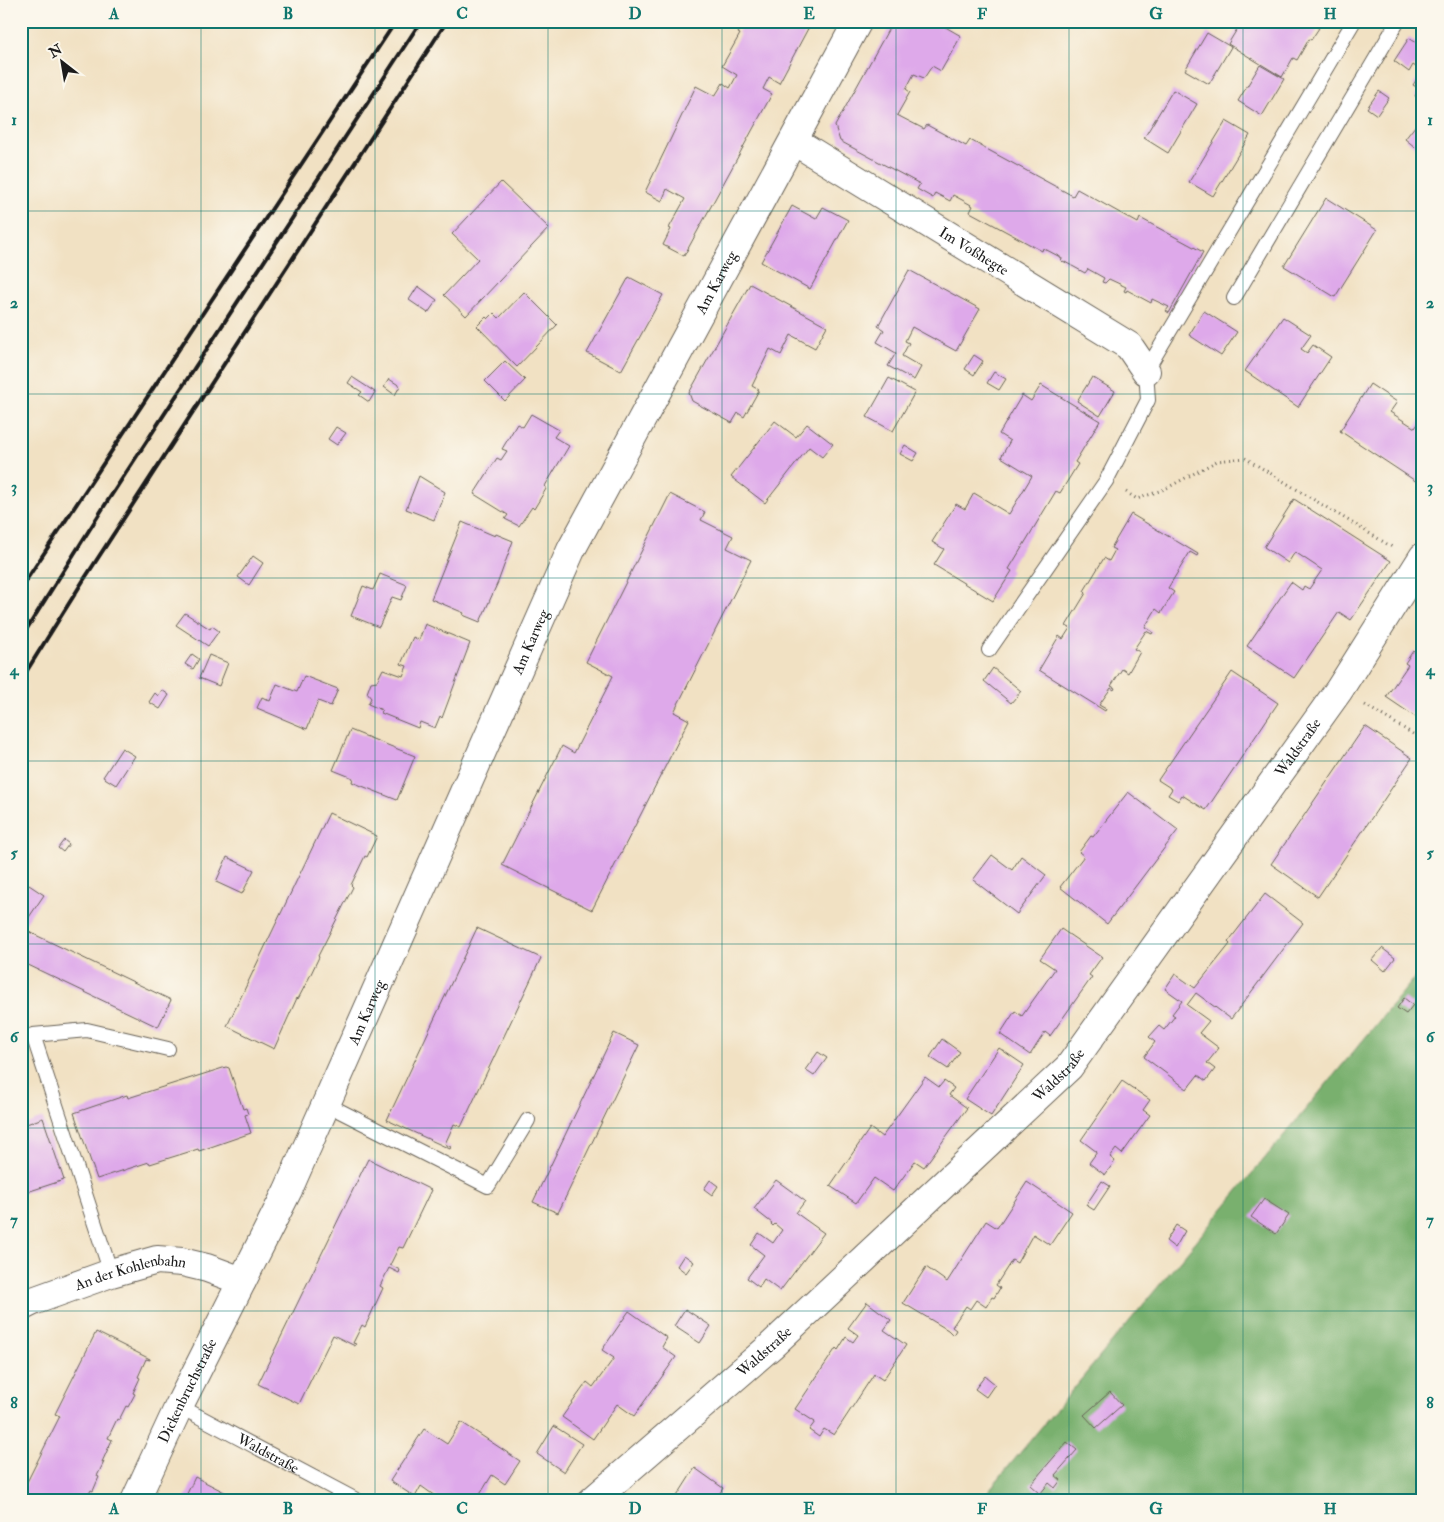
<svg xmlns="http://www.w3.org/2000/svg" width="1444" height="1522" font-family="'IM FELL Double Pica',serif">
  <rect width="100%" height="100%" fill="#fbf7ec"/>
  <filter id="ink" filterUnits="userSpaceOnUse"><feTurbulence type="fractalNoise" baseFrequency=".02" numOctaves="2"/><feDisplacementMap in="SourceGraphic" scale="10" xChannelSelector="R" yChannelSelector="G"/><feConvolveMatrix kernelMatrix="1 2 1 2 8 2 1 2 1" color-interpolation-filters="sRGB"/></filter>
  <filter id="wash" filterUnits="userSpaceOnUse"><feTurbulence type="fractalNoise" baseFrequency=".0096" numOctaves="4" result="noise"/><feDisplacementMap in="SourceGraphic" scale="20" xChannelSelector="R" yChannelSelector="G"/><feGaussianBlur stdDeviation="1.12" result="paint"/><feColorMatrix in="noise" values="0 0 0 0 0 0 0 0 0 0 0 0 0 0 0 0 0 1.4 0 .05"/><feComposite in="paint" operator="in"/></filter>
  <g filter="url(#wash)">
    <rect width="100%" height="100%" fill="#f1e1c3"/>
    <path fill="#79b06e" stroke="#4a6645" d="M1423 968V1501H980Z"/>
    <g id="blocks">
      <g fill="#dea9ea">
        <path d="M744 21H812L779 83 769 77 763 89 772 94 684 256 663 245 671 229 669 228 685 199 667 189 662 201 645 192 696 86 715 96 723 83 730 88 737 75 722 66 740 34 738 33Z"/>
        <path d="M893 21H918L920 23 921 21H935L961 36 941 71 932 66 924 78 914 74 906 89 910 92 897 115 924 129 927 125 966 146 970 140 1073 196 1077 189 1138 223 1140 218 1203 252 1169 313 1166 311 1169 307 1152 299 1151 303 1127 290 1126 292 1124 291 1126 287 1109 279 1105 283 1102 282 1104 278 1088 269 1085 273 1063 261 1062 262 1061 261 1062 258 1043 248 1042 251 970 212 973 206 953 195 950 201 935 193 933 198 917 189 920 184 840 141 835 126Z"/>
        <path d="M1242 21H1315L1313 25 1319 28 1311 40 1309 39 1297 60 1293 58 1282 77 1228 44Z"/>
        <path d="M1207 33 1231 47 1209 84 1185 70Z"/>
        <path d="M1409 38 1423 47V101L1415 96 1420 89 1413 85 1422 71 1413 65 1409 72 1394 61Z"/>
        <path d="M1260 65 1284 79 1262 116 1238 101Z"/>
        <path d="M1173 90 1197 104 1168 153 1144 138Z"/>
        <path d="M1379 91 1389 98 1377 115 1367 108Z"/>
        <path d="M1423 116V148L1420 151 1405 139Z"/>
        <path d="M1226 121 1250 135 1213 196 1189 182Z"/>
        <path d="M501 182 549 228 466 316 444 295 478 259 452 234Z"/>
        <path d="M1326 198 1377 230 1335 297 1284 266Z"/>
        <path d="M792 206 816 219 823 207 848 220 810 289 761 262Z"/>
        <path d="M909 270 980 309 956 351 912 327 905 341 909 343 902 356 921 367 914 380 888 366 896 353 877 342 884 330 878 326Z"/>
        <path d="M629 277 663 295 621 371 587 353Z"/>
        <path d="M750 284 827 326 815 348 791 335 781 355 770 349 752 386 759 390 744 417 738 413 732 423 692 401 689 393Z"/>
        <path d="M418 286 437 300 428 313 409 300Z"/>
        <path d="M524 292 557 325 517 367 477 326 486 317 488 319 494 313 499 318Z"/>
        <path d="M1204 311 1237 332 1221 356 1189 335Z"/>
        <path d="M1283 317 1311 335 1301 349 1307 353 1313 345 1331 357 1298 407 1245 371Z"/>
        <path d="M974 355 983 361 974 375 965 369Z"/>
        <path d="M505 361 525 380 505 401 485 381Z"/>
        <path d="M994 372 1006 379 999 390 987 383Z"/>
        <path d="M352 377 375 392 369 402 359 395 362 392 348 383Z"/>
        <path d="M1092 377 1115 391 1100 416 1077 401Z"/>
        <path d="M889 378 915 392 893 431 867 417Z"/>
        <path d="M389 379 400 386 395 395 384 387Z"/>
        <path d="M1370 384 1397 402 1390 412 1415 428 1423 417V486L1340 431Z"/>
        <path d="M1041 385 1100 421 1075 462 1078 464 1060 493 1056 491 1009 569 1012 571 993 601 934 565 944 549 932 542 956 504 965 509 974 493 1009 514 1032 476 1001 457 1010 441 999 434 1022 395 1031 401Z"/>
        <path d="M531 414 559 430 554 437 569 446 545 486 546 487V489L534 509 532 507 519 526 505 519 508 515 474 494 497 458 501 460 507 451 502 449 517 424 523 427Z"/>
        <path d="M775 421 796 437 807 424 833 444 822 457 809 447 765 503 731 477Z"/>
        <path d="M336 427 346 433 337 445 328 439Z"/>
        <path d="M905 445 918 453 913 461 900 454Z"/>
        <path d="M419 476 445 492 434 520 406 509Z"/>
        <path d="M670 494 705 512 701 520 733 536 727 548 751 560 674 712 689 720 592 910 502 865 562 746 574 753 613 676 586 662Z"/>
        <path d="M1294 499 1391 561 1351 620 1339 612 1294 678 1247 646 1291 582 1302 590 1304 586 1309 589 1322 570 1295 552 1288 563 1264 547Z"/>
        <path d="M1131 514 1198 554 1197 556 1190 552 1168 588 1174 592 1161 613 1156 609 1145 627 1153 632 1152 634 1146 631 1134 649 1140 652 1128 673 1122 669 1111 686 1115 688 1114 690 1111 688 1099 705 1106 709 1105 711 1039 670 1059 636 1063 639 1070 628 1066 626 1086 593 1084 591 1104 558 1109 561 1115 550 1111 548Z"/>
        <path d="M462 522 495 536 496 534 513 541 498 582 480 622 463 615 464 613 431 599Z"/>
        <path d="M253 556 263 563 249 585 238 577Z"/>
        <path d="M380 574 407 585 401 600 392 597 379 627 351 616 363 586 373 590Z"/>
        <path d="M185 613 210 629 212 626 219 631 208 646 176 625Z"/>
        <path d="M425 624 470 643 442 718 440 716 435 728 420 722 418 728 381 713 382 710 368 704 371 698 367 693 371 682 377 681 383 669 403 676 407 666 401 664 413 637 419 640Z"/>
        <path d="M1423 642V722L1386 697 1408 665 1405 663 1413 651 1416 653Z"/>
        <path d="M192 654 199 659 193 669 185 664Z"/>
        <path d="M209 655 228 663 219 686 199 678Z"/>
        <path d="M993 668 1021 691 1011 703 984 681Z"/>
        <path d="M1232 672 1278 703 1206 810 1182 795 1178 801 1168 795 1172 789 1158 780Z"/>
        <path d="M304 676 338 689 331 706 318 701 307 729 257 708 262 697 270 701 277 684 297 692Z"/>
        <path d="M162 690 169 695 160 709 149 702 155 693 158 696Z"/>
        <path d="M1365 726 1412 758 1318 897 1271 864Z"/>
        <path d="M350 730 415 756 397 800 352 782 353 778 333 770Z"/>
        <path d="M122 748 135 756 116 785 103 777Z"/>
        <path d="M1128 792 1178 830 1107 924 1060 887 1084 856 1079 852 1091 836 1093 837Z"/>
        <path d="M329 813 377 836 367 857 365 856 351 885 353 887 318 956 319 957 309 978 298 999 297 998 274 1049 227 1026Z"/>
        <path d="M64 840 69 844 63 852 58 848Z"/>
        <path d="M992 855 1012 870 1021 856 1046 875 1017 914 973 880Z"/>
        <path d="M227 857 254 870 242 894 216 882Z"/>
        <path d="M29 885 44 895 23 926 21 925V896Z"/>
        <path d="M1265 894 1303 923 1231 1019 1196 993 1187 1005 1209 1021 1199 1033 1219 1048 1207 1063 1215 1069 1206 1081 1198 1075 1187 1089 1144 1057 1155 1042 1149 1037 1159 1026 1164 1030 1175 1016 1172 1014 1182 1001 1165 989 1175 974 1195 988 1230 944 1228 942Z"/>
        <path d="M21 928 171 1000 158 1027 22 962Z"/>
        <path d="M477 928 541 958 461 1127 454 1124 445 1144 451 1147 450 1149 387 1120Z"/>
        <path d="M1061 929 1102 957 1089 975 1092 977 1050 1036 1045 1032 1030 1055 1000 1034 1015 1011 1022 1016 1055 969 1040 959Z"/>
        <path d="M1382 948 1395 958 1385 971 1372 960Z"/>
        <path d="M1404 998 1413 1005 1406 1014 1397 1008Z"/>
        <path d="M614 1033 639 1045 558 1213 533 1202Z"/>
        <path d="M942 1039 960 1052 948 1069 930 1057Z"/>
        <path d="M999 1048 1024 1065 991 1116 965 1099Z"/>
        <path d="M818 1052 827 1058 814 1076 805 1070Z"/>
        <path d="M226 1067 229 1068 243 1109 246 1108 248 1114 245 1115 251 1133 199 1151 198 1149 150 1164 149 1162 97 1179 74 1113 127 1095 128 1098Z"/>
        <path d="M925 1077 939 1087 944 1081 954 1088 949 1095 967 1108 924 1167 915 1161 893 1191 874 1178 856 1203 830 1186 870 1128 882 1137Z"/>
        <path d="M1122 1081 1150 1100 1143 1110 1150 1115 1122 1154 1116 1149 1110 1157 1115 1161 1105 1175 1089 1163 1097 1152 1081 1140Z"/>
        <path d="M43 1118 64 1180 21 1194V1126Z"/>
        <path d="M368 1159 431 1190 403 1248 399 1247 390 1265 400 1270 399 1273 389 1268 380 1286 383 1288 365 1327 362 1325 353 1343 356 1344 355 1346 333 1335 299 1404 258 1384Z"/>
        <path d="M710 1180 718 1186 712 1195 704 1189Z"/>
        <path d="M776 1180 805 1201 796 1213 824 1233 780 1291 764 1279 759 1287 747 1278 764 1255 751 1245 759 1233 773 1243 782 1230 775 1224 773 1226 771 1224 772 1223 754 1209Z"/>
        <path d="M1102 1181 1110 1186 1094 1210 1086 1205Z"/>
        <path d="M1027 1182 1072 1212 1050 1245 1033 1234 1017 1263 1012 1260 996 1285 1000 1288 994 1298 992 1297 986 1307 976 1300 970 1309 966 1306 952 1327 956 1330 953 1335 948 1330 903 1303 926 1267 947 1282 986 1221 997 1228Z"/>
        <path d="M1264 1199 1289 1215 1276 1234 1251 1217Z"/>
        <path d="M1176 1225 1185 1231 1175 1248 1166 1241Z"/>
        <path d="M684 1255 694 1262 686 1273 677 1266Z"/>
        <path d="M867 1302 891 1320 884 1330 906 1345 883 1380 874 1374 834 1435 824 1429 819 1437 809 1430 815 1422 795 1409 836 1348 838 1350 846 1337 853 1342 858 1335 848 1328Z"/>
        <path d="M685 1309 711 1326 700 1343 674 1326Z"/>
        <path d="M629 1311 667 1338 662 1347 676 1357 634 1416 617 1404 593 1439 562 1417 587 1382 593 1387 614 1358 602 1350Z"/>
        <path d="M96 1332 150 1359V1360L146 1359 138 1377 140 1378 133 1393 135 1394 128 1407 126 1406 119 1420 117 1419 108 1438 112 1440 102 1462H104L97 1476 99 1477 93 1491 91 1490 85 1501H28L21 1497V1494L60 1416 55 1414Z"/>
        <path d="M985 1376 995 1384 986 1397 975 1389Z"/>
        <path d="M1110 1392 1122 1405 1096 1428 1084 1415Z"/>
        <path d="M461 1422 520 1461 505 1484 492 1475 476 1501H442L421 1486 415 1497 390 1481 424 1429 447 1444Z"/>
        <path d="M554 1426 582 1444 564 1472 537 1454Z"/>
        <path d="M1067 1442 1077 1450 1055 1475 1061 1480 1055 1488 1049 1483 1040 1494 1030 1485Z"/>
        <path d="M695 1468 723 1488 717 1498 721 1501H674Z"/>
        <path d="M195 1477 242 1501H178L180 1498 184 1500Z"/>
      </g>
    </g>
  </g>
  <g filter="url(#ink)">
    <use href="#blocks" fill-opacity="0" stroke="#676156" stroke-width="1"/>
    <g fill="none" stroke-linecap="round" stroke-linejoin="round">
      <defs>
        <g id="service">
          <path d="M1234 298 1398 21"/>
          <path d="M989 650 1106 481 1148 400 1146 371 1354 21"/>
          <path d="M326 1104 488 1186 528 1120"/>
          <path d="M111 1273 33 1035 87 1030 168 1049"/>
          <path id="s1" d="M179 1406 358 1501"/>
        </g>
        <g id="minor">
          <path id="s2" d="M794 141 1129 346 1146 371"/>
          <path id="s3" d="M21 1307 33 1301 111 1273 157 1260 182 1262 207 1268 242 1281"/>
          <path id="s4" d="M135 1501 179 1406 288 1190 571 550 858 21"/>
          <path id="s5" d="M592 1501 771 1346 1069 1067 1339 690 1423 557"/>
        </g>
      </defs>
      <use href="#service" stroke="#676156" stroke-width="16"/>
      <use href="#minor" stroke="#676156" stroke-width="30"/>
      <g stroke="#676156" stroke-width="3" stroke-dasharray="1 4" stroke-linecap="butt">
        <path d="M1126 492 1137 499 1165 489 1217 461 1245 458 1392 547"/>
        <path d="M1365 705 1423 740"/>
      </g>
      <use href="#service" stroke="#fff" stroke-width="14"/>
      <use href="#minor" stroke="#fff" stroke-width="28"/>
      <g stroke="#1c1c1c" stroke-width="4">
        <path d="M21 588 396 21"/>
        <path d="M21 638 105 505 421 21"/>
        <path d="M21 680 83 581 447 21"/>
      </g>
    </g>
  </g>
  <path fill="none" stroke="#0f766e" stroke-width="1" stroke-opacity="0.55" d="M201 21V1501M375 21V1501M548 21V1501M722 21V1501M896 21V1501M1069 21V1501M1243 21V1501M21 211H1423M21 394H1423M21 578H1423M21 761H1423M21 944H1423M21 1128H1423M21 1311H1423"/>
  <g text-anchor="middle" stroke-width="4" stroke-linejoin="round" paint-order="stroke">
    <g font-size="15" fill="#1c1c1c" stroke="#fbf7ec">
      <text dy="5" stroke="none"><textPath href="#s2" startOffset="211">Im Voßhegte</textPath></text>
      <text dy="5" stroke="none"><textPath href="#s4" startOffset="1351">Am Karweg</textPath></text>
      <text dy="5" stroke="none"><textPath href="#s4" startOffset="946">Am Karweg</textPath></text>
      <text dy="5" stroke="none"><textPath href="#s5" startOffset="1038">Waldstraße</textPath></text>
      <text dy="5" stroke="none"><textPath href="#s4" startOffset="541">Am Karweg</textPath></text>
      <text dy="5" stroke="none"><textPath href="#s5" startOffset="632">Waldstraße</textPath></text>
      <text dy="5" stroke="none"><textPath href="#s3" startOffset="116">An der Kohlenbahn</textPath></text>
      <text dy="5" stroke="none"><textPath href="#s5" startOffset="228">Waldstraße</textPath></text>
      <text dy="5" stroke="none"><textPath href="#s4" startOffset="122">Dickenbruchstraße</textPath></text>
      <text dy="5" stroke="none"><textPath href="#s1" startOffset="101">Waldstraße</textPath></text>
    </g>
  </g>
  <rect width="1444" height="1522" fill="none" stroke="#fbf7ec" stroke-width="55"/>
  <g transform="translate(62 62) rotate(329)" stroke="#fbf7ec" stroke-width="4" paint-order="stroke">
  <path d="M0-4L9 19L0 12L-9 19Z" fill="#1c1c1c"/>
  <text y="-8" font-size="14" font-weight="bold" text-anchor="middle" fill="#1c1c1c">N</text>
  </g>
  <rect x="28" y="28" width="1388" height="1466" fill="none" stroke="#0f766e" stroke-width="2"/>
  <g font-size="16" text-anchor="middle" font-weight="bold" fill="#0f766e">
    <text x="114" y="19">A</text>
    <text x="288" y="19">B</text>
    <text x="462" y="19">C</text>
    <text x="635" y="19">D</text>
    <text x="809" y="19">E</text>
    <text x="982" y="19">F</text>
    <text x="1156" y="19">G</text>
    <text x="1330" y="19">H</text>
    <text x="14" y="125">1</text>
    <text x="1430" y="125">1</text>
    <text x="14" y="308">2</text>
    <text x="1430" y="308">2</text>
    <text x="14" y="492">3</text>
    <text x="1430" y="492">3</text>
    <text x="14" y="675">4</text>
    <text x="1430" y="675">4</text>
    <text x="14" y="858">5</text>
    <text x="1430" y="858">5</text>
    <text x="14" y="1042">6</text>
    <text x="1430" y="1042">6</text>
    <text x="14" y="1225">7</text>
    <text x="1430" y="1225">7</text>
    <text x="14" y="1408">8</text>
    <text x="1430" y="1408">8</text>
    <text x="114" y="1514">A</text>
    <text x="288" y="1514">B</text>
    <text x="462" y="1514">C</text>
    <text x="635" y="1514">D</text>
    <text x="809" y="1514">E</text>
    <text x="982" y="1514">F</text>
    <text x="1156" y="1514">G</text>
    <text x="1330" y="1514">H</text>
  </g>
</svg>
